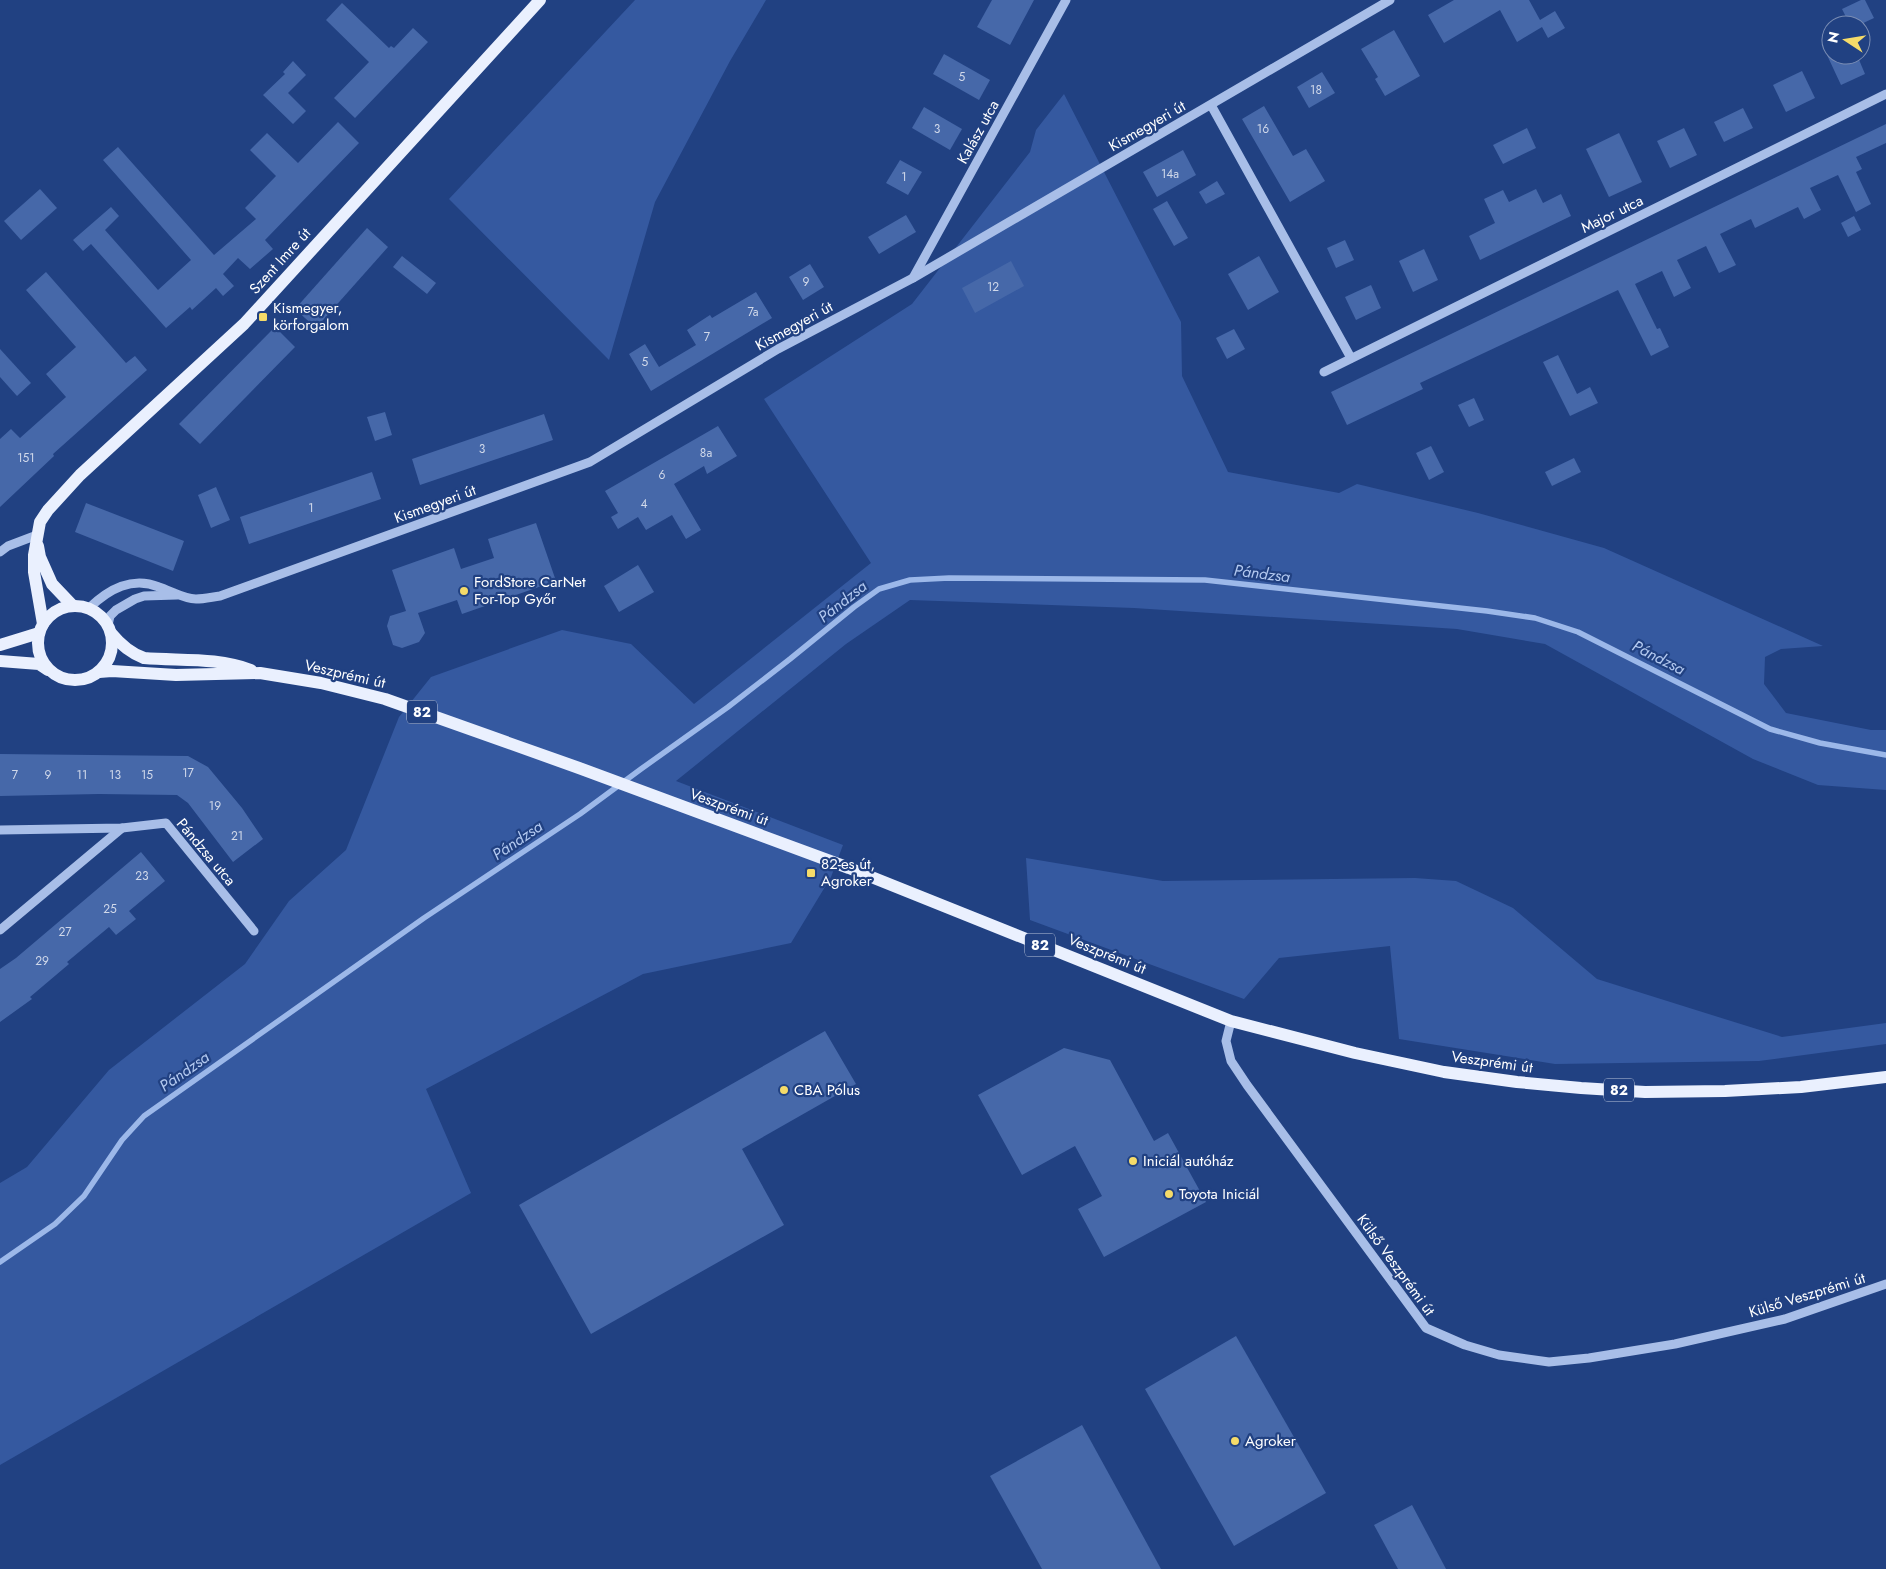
<svg xmlns="http://www.w3.org/2000/svg" width="1886" height="1569" font-family="Jost,sans-serif">
  <rect width="100%" height="100%" fill="#214182"/>
  <g fill="#3559a0">
    <path d="M635 0H766L730 61 655 202 609 360 449 199Z"/>
    <path d="M1064 94 1181 322 1182 376 1228 472 1339 493 1357 484 1478 513 1604 548 1823 646 1781 649 1765 657 1764 684 1786 713 1871 730H1886V790L1818 785 1753 759 1545 644 1457 629 1134 608 910 600 846 644 676 781 843 845 831 877 791 943 643 974 426 1089 471 1193 0 1465V1183L27 1167 109 1070 245 964 289 901 346 850 399 717 431 677 562 630 631 644 694 704 871 563 764 399 912 304 1030 152 1036 130Z"/>
    <path d="M1026 858 1163 881 1415 878 1456 881 1513 908 1597 979 1782 1037 1886 1023V1044L1759 1061 1555 1064 1399 1039 1390 946 1279 958 1244 999 1030 920Z"/>
  </g>
  <g fill="none" stroke-linecap="round" stroke-linejoin="round">
    <path stroke="#9cb8e9" stroke-width="5.5" d="M0 1262 55 1224 84 1196 122 1140 144 1116 424 918 580 814 641 769 728 707 790 659 854 607 879 589 910 580 949 578 1205 580 1487 611 1535 618 1578 632 1770 729 1820 743 1886 755"/>
  </g>
  <g fill="#4668a9">
    <path d="M992 0H1034L1010 45 977 27Z"/>
    <path d="M1454 0H1529L1540 20 1555 11 1565 28 1548 38 1542 27 1517 42 1500 10 1444 43 1428 15Z"/>
    <path d="M1861 0H1865L1874 18 1859 25H1850L1842 9Z"/>
    <path d="M342 3 389 48 391 46 394 48 413 28 428 42 355 118 334 98 369 62 326 20Z"/>
    <path d="M1394 30 1420 76 1385 96 1375 79 1378 77 1361 49Z"/>
    <path d="M944 54 990 80 979 100 933 74Z"/>
    <path d="M1827 55H1857L1865 74 1841 85Z"/>
    <path d="M293 61 306 75 288 93 306 111 293 124 263 95 285 74 283 72Z"/>
    <path d="M1802 71 1815 98 1786 112 1773 85Z"/>
    <path d="M1322 72 1335 93 1309 108 1297 87Z"/>
    <path d="M1264 106 1293 156 1306 149 1325 181 1290 202 1242 119Z"/>
    <path d="M924 107 962 129 950 150 912 128Z"/>
    <path d="M1743 108 1753 128 1724 142 1714 122Z"/>
    <path d="M338 122 359 143 265 240 273 249 250 269 238 258 223 274 234 286 223 296 216 288 192 310 190 307 166 328 91 244 83 251 73 240 111 207 119 216 105 230 158 290 191 260 103 160 118 147 214 255 256 219 245 208 276 176 250 150 267 133 298 163Z"/>
    <path d="M1886 124V143L1856 157 1862 169 1856 172 1871 204 1856 212 1838 175 1810 188 1821 210 1804 219 1798 207 1755 228 1751 219 1720 234 1736 265 1719 273 1706 246 1677 260 1691 288 1674 297 1662 271 1635 284 1657 329 1660 328 1669 347 1651 356 1618 290 1420 383 1423 389 1347 425 1331 392Z"/>
    <path d="M1527 128 1536 148 1503 164 1493 145Z"/>
    <path d="M1684 128 1697 155 1670 168 1657 141Z"/>
    <path d="M1619 133 1642 182 1609 197 1586 149Z"/>
    <path d="M1183 150 1196 175 1157 197 1143 172Z"/>
    <path d="M900 160 922 172 908 195 886 183Z"/>
    <path d="M1217 181 1225 194 1206 204 1199 192Z"/>
    <path d="M40 189 57 208 21 240 4 221Z"/>
    <path d="M1536 189 1543 203 1561 194 1571 216 1480 260 1469 236 1495 223 1484 199 1503 190 1509 202Z"/>
    <path d="M1167 201 1188 238 1174 246 1153 209Z"/>
    <path d="M906 215 916 232 879 254 868 237Z"/>
    <path d="M1854 216 1861 230 1848 237 1841 223Z"/>
    <path d="M367 228 388 247 316 328 295 309Z"/>
    <path d="M1345 240 1354 260 1336 268 1327 248Z"/>
    <path d="M1424 249 1438 280 1413 292 1399 261Z"/>
    <path d="M402 256 436 283 427 294 393 267Z"/>
    <path d="M1259 256 1279 292 1248 310 1228 274Z"/>
    <path d="M1011 261 1024 286 975 313 962 288Z"/>
    <path d="M810 264 824 287 803 300 789 277Z"/>
    <path d="M46 272 126 363 135 356 147 370 53 454 54 456 0 507V439L11 429 20 438 66 397 46 374 76 347 26 290Z"/>
    <path d="M1371 285 1381 308 1356 320 1345 297Z"/>
    <path d="M756 292 772 318 651 391 629 354 645 344 659 367 696 345 687 330 710 315 712 318Z"/>
    <path d="M1234 329 1245 349 1227 359 1216 338Z"/>
    <path d="M272 330H278L295 347 200 444 179 424Z"/>
    <path d="M0 349 31 383 17 396 0 377Z"/>
    <path d="M1558 355 1577 394 1590 387 1598 403 1570 416 1543 362Z"/>
    <path d="M1474 398 1484 420 1469 427 1458 405Z"/>
    <path d="M385 412 392 435 375 441 367 417Z"/>
    <path d="M544 414 553 440 420 485 412 459Z"/>
    <path d="M718 426 737 456 707 474 704 466 674 484 701 530 686 539 672 515 646 530 638 517 618 529 611 517 618 513 605 491Z"/>
    <path d="M1431 446 1444 472 1429 480 1416 453Z"/>
    <path d="M1574 458 1581 472 1552 486 1545 472Z"/>
    <path d="M372 472 381 499 249 544 240 517Z"/>
    <path d="M216 487 230 520 211 528 198 495Z"/>
    <path d="M86 503 184 541 173 571 75 532Z"/>
    <path d="M536 523 556 581 462 614 457 600 418 613 425 633 419 642 402 648 393 645 387 626 390 616 406 611 392 570 454 548 461 569 494 558 488 539Z"/>
    <path d="M638 565 654 592 619 612 604 586Z"/>
    <path d="M0 754 188 756 208 767 242 808 263 839 233 862 188 803 177 795 99 794 0 796Z"/>
    <path d="M141 852 165 881 129 911 136 919 116 935 109 927 67 962 69 964 30 997 32 999 0 1022V969L16 958Z"/>
    <path d="M825 1031 856 1084 742 1149 784 1225 591 1334 519 1205Z"/>
    <path d="M1064 1048 1110 1060 1154 1141 1168 1133 1206 1202 1104 1257 1078 1209 1102 1196 1075 1146 1022 1175 978 1095Z"/>
    <path d="M1236 1336 1326 1493 1234 1546 1145 1389Z"/>
    <path d="M1082 1425 1161 1569H1042L990 1476Z"/>
    <path d="M1412 1505 1446 1569H1398L1374 1525Z"/>
  </g>
  <g fill="none" stroke-linecap="round" stroke-linejoin="round">
    <g stroke="#a8bee8" stroke-width="9">
      <path d="M1211 105 1351 358"/>
      <path d="M913 278 1066 0"/>
      <path d="M1324 372 1886 94"/>
      <path d="M0 552 8 546 37 535"/>
      <path d="M89 608C109 589 132 576 159 587 171 591 184 599 196 599 204 599 212 597 220 596L590 462 778 349 913 278 1390 0"/>
      <path d="M108 625 110 616 116 610 135 599 144 596 177 595"/>
      <path d="M0 830 122 828 166 823 254 931"/>
      <path d="M0 930 122 828"/>
      <path d="M1231 1021 1226 1041 1231 1061 1247 1085 1426 1328 1465 1345 1499 1355 1549 1362 1589 1358 1675 1344 1785 1319 1886 1284"/>
    </g>
    <g stroke="#eaf0fe" stroke-width="12">
      <path d="M38 546 40 557 52 584 72 605"/>
      <circle cx="75" cy="643" r="37"/>
      <path d="M43 624 34 572V555L40 522 48 510 80 475 244 324 540 0"/>
      <path d="M111 633C120 644 130 653 144 658 180 661 217 657 251 670"/>
      <path d="M0 645 39 633"/>
      <path d="M0 661 39 664 48 670"/>
      <path d="M99 672 112 671 176 675 260 673 321 683 385 699 579 768 849 868 1231 1021 1355 1053 1444 1072 1517 1082 1581 1088 1645 1092 1725 1091 1801 1087 1886 1077"/>
    </g>
  </g>
  <g fill="#f5db69" stroke="#214182" stroke-width="2">
    <rect x="258" y="312" width="10" height="10" rx="2.5"/>
    <circle cx="464" cy="591" r="5"/>
    <rect x="806" y="868" width="10" height="10" rx="2.5"/>
    <circle cx="784" cy="1090" r="5"/>
    <circle cx="1133" cy="1161" r="5"/>
    <circle cx="1169" cy="1194" r="5"/>
    <circle cx="1235" cy="1441" r="5"/>
  </g>
  <g text-anchor="middle" stroke-width="4.5" stroke-linejoin="round" paint-order="stroke">
    <g font-size="12" fill="#d1d9ea">
      <text x="962" y="81">5</text>
      <text x="1316" y="94">18</text>
      <text x="937" y="133">3</text>
      <text x="1263" y="133">16</text>
      <text x="1170" y="178">14a</text>
      <text x="904" y="181">1</text>
      <text x="806" y="286">9</text>
      <text x="993" y="291">12</text>
      <text x="753" y="316">7a</text>
      <text x="707" y="341">7</text>
      <text x="645" y="366">5</text>
      <text x="482" y="453">3</text>
      <text x="706" y="457">8a</text>
      <text x="26" y="462">151</text>
      <text x="662" y="479">6</text>
      <text x="644" y="508">4</text>
      <text x="311" y="512">1</text>
      <text x="188" y="777">17</text>
      <text x="15" y="779">7</text>
      <text x="48" y="779">9</text>
      <text x="82" y="779">11</text>
      <text x="115" y="779">13</text>
      <text x="147" y="779">15</text>
      <text x="215" y="810">19</text>
      <text x="237" y="840">21</text>
      <text x="142" y="880">23</text>
      <text x="110" y="913">25</text>
      <text x="65" y="936">27</text>
      <text x="42" y="965">29</text>
    </g>
    <g fill="#214182" stroke="#bcc6da" stroke-width="1">
      <rect x="407" y="700.5" width="30" height="23" rx="4"/>
      <rect x="1025" y="933.5" width="30" height="23" rx="4"/>
      <rect x="1604" y="1078.5" width="30" height="23" rx="4"/>
    </g>
    <g font-size="14" font-weight="bold" fill="#fff">
      <text x="422" y="717">82</text>
      <text x="1040" y="950">82</text>
      <text x="1619" y="1095">82</text>
    </g>
    <g font-size="15" fill="#fff" stroke="#214182">
      <text transform="translate(1147 126) rotate(-30)" y="5">Kismegyeri út</text>
      <text transform="translate(978 132) rotate(-61)" y="5">Kalász utca</text>
      <text transform="translate(1612 214) rotate(-26)" y="5">Major utca</text>
      <text transform="translate(280 261) rotate(-48)" y="5">Szent Imre út</text>
      <text transform="translate(794 326) rotate(-29)" y="5">Kismegyeri út</text>
      <text transform="translate(435 504) rotate(-20)" y="5">Kismegyeri út</text>
      <text transform="translate(345 674) rotate(13)" y="5">Veszprémi út</text>
      <text transform="translate(729 807) rotate(20)" y="5">Veszprémi út</text>
      <text transform="translate(206 852) rotate(50)" y="5">Pándzsa utca</text>
      <text transform="translate(1107 954) rotate(22)" y="5">Veszprémi út</text>
      <text transform="translate(1492 1062) rotate(8)" y="5">Veszprémi út</text>
      <text transform="translate(1396 1265) rotate(54)" y="5">Külső Veszprémi út</text>
      <text transform="translate(1807 1295) rotate(-17)" y="5">Külső Veszprémi út</text>
    </g>
    <g font-size="15" fill="#fff" stroke="#214182" text-anchor="start">
      <text x="273" y="313">Kismegyer,<tspan x="273" dy="17">körforgalom</tspan></text>
      <text x="474" y="587">FordStore CarNet<tspan x="474" dy="17">For-Top Győr</tspan></text>
      <text x="821" y="869">82-es út,<tspan x="821" dy="17">Agroker</tspan></text>
      <text x="794" y="1095">CBA Pólus</text>
      <text x="1143" y="1166">Iniciál autóház</text>
      <text x="1179" y="1199">Toyota Iniciál</text>
      <text x="1245" y="1446">Agroker</text>
    </g>
    <g font-size="16" font-style="italic" fill="#b3c9f0" stroke="#214182">
      <text transform="translate(1262 573) rotate(7)" y="6">Pándzsa</text>
      <text transform="translate(842 601) rotate(-38)" y="6">Pándzsa</text>
      <text transform="translate(1659 657) rotate(27)" y="6">Pándzsa</text>
      <text transform="translate(517 840) rotate(-34)" y="6">Pándzsa</text>
      <text transform="translate(184 1071) rotate(-35)" y="6">Pándzsa</text>
    </g>
  </g>
  <g transform="translate(1846 40) rotate(282)"><circle r="24" fill="#214182" stroke="#7a8db4"/>
  <path d="M0-4L9 19L0 12L-9 19Z" fill="#f5db69"/>
  <text y="-8" font-size="14" font-weight="bold" text-anchor="middle" fill="#ffffff">N</text>
  </g>
</svg>
